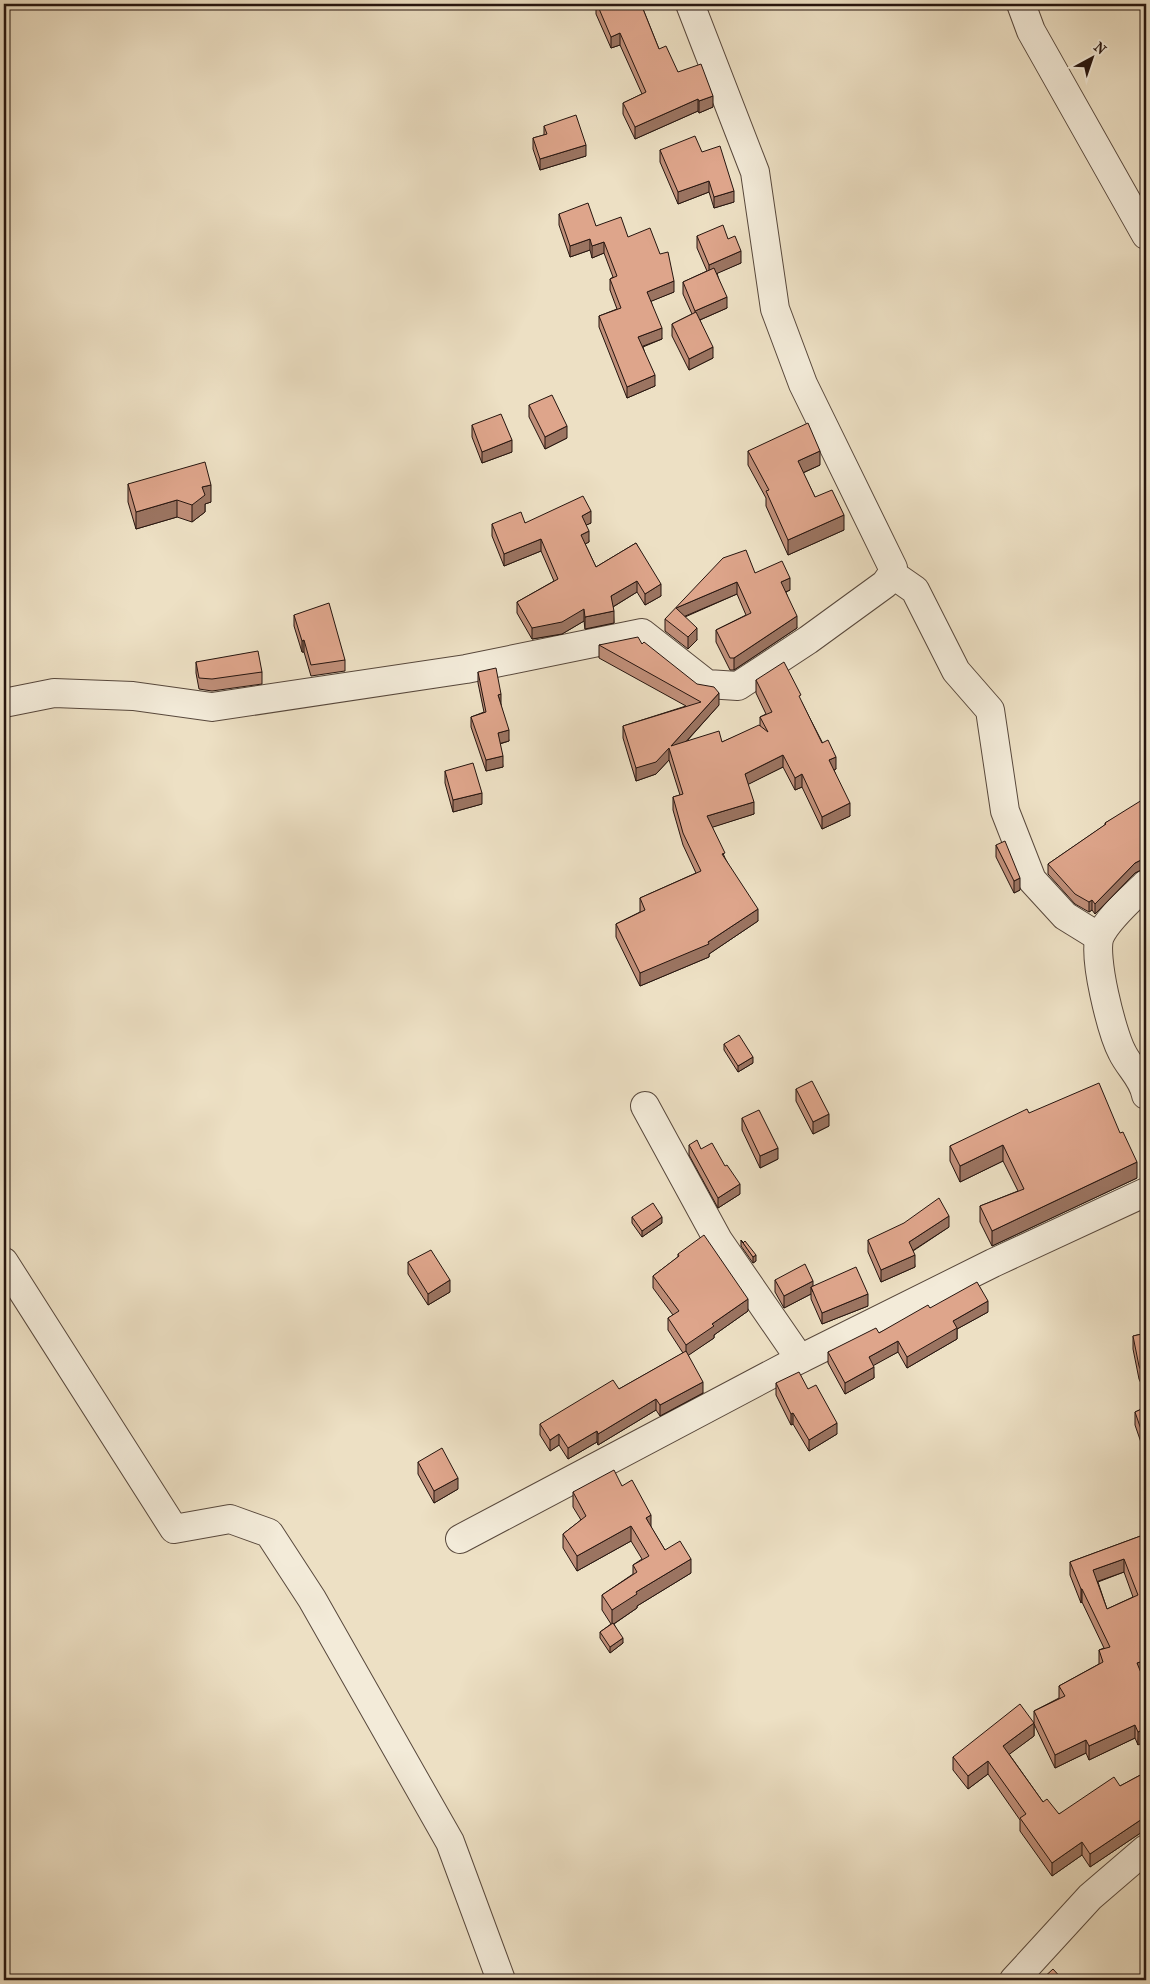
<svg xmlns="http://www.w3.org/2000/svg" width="1150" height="1984" font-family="'IM FELL French Canon',serif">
  <rect width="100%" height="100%" fill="#ede0c4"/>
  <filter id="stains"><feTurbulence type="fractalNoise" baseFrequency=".004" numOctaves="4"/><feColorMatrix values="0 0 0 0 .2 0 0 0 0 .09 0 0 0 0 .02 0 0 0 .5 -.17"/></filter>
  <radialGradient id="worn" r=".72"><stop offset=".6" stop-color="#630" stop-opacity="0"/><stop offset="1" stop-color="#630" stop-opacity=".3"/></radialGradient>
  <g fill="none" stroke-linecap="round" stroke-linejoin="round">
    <defs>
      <g id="minor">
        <path d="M690 4 755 172 775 309 803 384 893 568 892 574"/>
        <path d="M1021 4 1031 31 1146 235"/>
        <path d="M4 703 54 693 133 696 212 707 466 669 642 633 707 684 738 686 808 640 885 584 892 574 915 590 956 671 990 710 1005 811 1032 880 1065 916 1099 937"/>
        <path d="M1146 884C1132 898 1108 918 1100 936 1092 955 1112 1033 1122 1052 1129 1067 1143 1078 1146 1095"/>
        <path d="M645 1106 718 1240 800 1359"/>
        <path d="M4 1262 174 1529 230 1519 269 1533 312 1599 450 1842 501 1980"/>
        <path d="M460 1539 800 1359 993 1263 1146 1192"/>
        <path d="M1014 1980 1090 1897 1146 1849"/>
      </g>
    </defs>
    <use href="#minor" stroke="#58483c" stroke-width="30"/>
    <use href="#minor" stroke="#f3ebd9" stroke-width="28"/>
  </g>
  <g fill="#bf8e78" stroke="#26150f" fill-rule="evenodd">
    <path d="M594 4H641L659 49 678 72 713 107 699 113 698 111 635 139 623 114V103L642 94 620 45 611 48 596 14V7Z"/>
    <path d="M544 126 586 156 540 170 533 149V138L544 135Z"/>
    <path d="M660 150 702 152 734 202 714 208 709 192 678 204 660 162Z"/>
    <path d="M559 214 628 237 674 292 651 301 662 339 643 347 655 386 627 398 599 327V316L617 309 610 290V279L613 277 604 253 592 258 590 250 570 257 559 225Z"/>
    <path d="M697 236 728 239 741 263 717 273 727 308 700 320 713 358 689 370 672 336V324L692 314 683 294V282L707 271 697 248Z"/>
    <path d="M529 405 567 438 545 449 529 417Z"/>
    <path d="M472 425 512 452 482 463 472 437Z"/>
    <path d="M748 451 820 465 803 473 815 497 844 530 788 555 766 506V498L748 465Z"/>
    <path d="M128 484 211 502 205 504V512L192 522 177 517 136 529 128 502Z"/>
    <path d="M525 523H591L586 525 589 542 585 544 596 567 636 543 661 596 645 605 637 592 613 607 614 623 585 629 584 621 562 634 532 639 517 613V602L554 581 541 551 504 566 492 536V524Z"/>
    <path d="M755 573 790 590 786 592 797 628 734 670H730L716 642V630L746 615 737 594 685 617 697 640 688 649 665 631V619Z"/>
    <path d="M294 615 345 660V671L311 676 304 652H302L294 626Z"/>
    <path d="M642 644 719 705 687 741 722 742 760 726V717L766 714 756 693V680L801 701 836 769 834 770 850 816 822 829 802 787 795 790 783 767 748 784 754 814 712 827 725 858 758 921 709 954V957L640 986 616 937V924L640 912V898L696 873 683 845 673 810V797L680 795 669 760 656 774 636 781 623 738V726L686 706 599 658V645Z"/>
    <path d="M196 662 262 672V684L212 691 199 689 196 673Z"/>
    <path d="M478 672 501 705 509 741 500 744 503 767 486 771 471 727V717L484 712 478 683Z"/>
    <path d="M445 771 482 804 453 812 445 783Z"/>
    <path d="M1146 800V869H1143L1135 873 1095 914 1092 910 1089 912 1075 904 1048 874V864L1105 825V823Z"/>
    <path d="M996 845 1020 890 1014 893 996 857Z"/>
    <path d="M724 1044 753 1063 738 1072 724 1050Z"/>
    <path d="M796 1089 829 1126 813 1134 796 1101Z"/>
    <path d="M1029 1113 1137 1178 992 1246 980 1222V1206L1018 1191 1003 1161 960 1182 950 1161V1146Z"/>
    <path d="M742 1118 778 1159 760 1168 742 1130Z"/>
    <path d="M689 1145 701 1149 740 1194 718 1208 689 1155Z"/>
    <path d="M632 1217 662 1223 642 1237 632 1223Z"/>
    <path d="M949 1227 913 1251 915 1267 881 1282 868 1252V1240Z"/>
    <path d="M741 1240 756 1261 753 1263 741 1246Z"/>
    <path d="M678 1254 748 1311 714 1335V1338L688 1355 703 1393 660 1416 656 1410 598 1445 597 1442 568 1459 559 1445 550 1451 540 1435V1424L619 1389 683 1353 668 1330V1318L673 1315 653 1288V1276L678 1257Z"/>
    <path d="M408 1262 450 1292 428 1305 408 1274Z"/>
    <path d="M775 1280 813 1286 868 1306 822 1324 811 1299V1294L784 1308 775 1292Z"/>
    <path d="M930 1308 988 1312 957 1329V1339L907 1368 898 1352 873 1365 874 1378 845 1394 828 1363V1352L879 1333Z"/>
    <path d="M1146 1333V1394L1139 1379 1133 1349V1336Z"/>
    <path d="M776 1383 808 1389 837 1434 809 1451 793 1424 791 1425 776 1395Z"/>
    <path d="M1146 1407V1454H1145L1135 1425V1412Z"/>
    <path d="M418 1462 458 1489 434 1503 418 1474Z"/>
    <path d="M622 1486 651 1527 665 1550 691 1573 637 1606V1608L614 1624 623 1643 610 1653 600 1638V1632L611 1624 602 1610V1595L633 1574V1565L642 1559 631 1541 577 1571 563 1548V1534L581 1520 573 1507V1492Z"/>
    <path d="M1146 1534V1673L1142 1674 1138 1745 1135 1738 1089 1760 1086 1753 1055 1768 1034 1724V1736L1009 1754 1043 1802 1059 1814 1120 1786 1146 1772V1834L1142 1832 1090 1867 1082 1855 1052 1876 1020 1831V1820L988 1774 968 1789 953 1770V1757L1034 1723V1711L1059 1698V1686L1099 1664V1650L1104 1648 1082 1602 1081 1603 1070 1575V1562ZM1124 1572 1133 1597 1107 1609 1098 1582Z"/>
  </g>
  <g fill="#9b7461" stroke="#26150f">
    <path d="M620 33V45L611 48V37Z"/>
    <path d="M713 96V107L699 113V101Z"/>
    <path d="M698 99V111L635 139V127Z"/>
    <path d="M586 145V156L540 170V159Z"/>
    <path d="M709 181V192L678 204V192Z"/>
    <path d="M734 191V202L714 208V197Z"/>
    <path d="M590 239V250L570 257V246Z"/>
    <path d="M604 242V253L592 258V246Z"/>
    <path d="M741 251V263L709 277V265Z"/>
    <path d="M674 281V292L647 303V292Z"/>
    <path d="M727 297V308L695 322V311Z"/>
    <path d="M662 328V339L638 348V337Z"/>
    <path d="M713 347V358L689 370V359Z"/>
    <path d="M655 375V386L627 398V387Z"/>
    <path d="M567 426V438L545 449V437Z"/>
    <path d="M512 440V452L482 463V452Z"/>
    <path d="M820 451V465L798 475V461Z"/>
    <path d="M211 485V502L205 504V512L192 522V505L202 487Z"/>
    <path d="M177 500V517L136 529V512Z"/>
    <path d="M591 511V523L582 527V516Z"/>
    <path d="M844 515V530L788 555V540Z"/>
    <path d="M589 531V542L581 546V535Z"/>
    <path d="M541 539V551L504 566V554Z"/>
    <path d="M790 578V590L781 594V582Z"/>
    <path d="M637 581V592L611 608V596Z"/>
    <path d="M737 582V594L676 620V608Z"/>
    <path d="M661 584V596L645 605V594Z"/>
    <path d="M584 609V621L562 634 532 639V628Z"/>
    <path d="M614 611V623L585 629V617Z"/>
    <path d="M797 616V628L734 670V658Z"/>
    <path d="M697 628V640L688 649V637Z"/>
    <path d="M304 640V652H302V641Z"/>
    <path d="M719 693V705L672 757 671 746Z"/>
    <path d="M501 694V705L498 695Z"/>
    <path d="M509 730V741L498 744V733Z"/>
    <path d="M669 748V760L656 774 636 781V768Z"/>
    <path d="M783 755V767L745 786V774Z"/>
    <path d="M503 756V767L486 771V760Z"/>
    <path d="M836 757V769L829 773V760Z"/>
    <path d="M802 774V787L795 790V778Z"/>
    <path d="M482 793V804L453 812V800Z"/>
    <path d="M754 802V814L707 829V816Z"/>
    <path d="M850 803V816L822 829V817Z"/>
    <path d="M1143 859V869L1135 873 1095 914V904L1135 863Z"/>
    <path d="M1020 878V890L1014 893V881Z"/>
    <path d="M1092 900V910L1089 912V902Z"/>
    <path d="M758 909V921L709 954V957L640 986V973L708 942Z"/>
    <path d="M753 1057V1063L738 1072V1066Z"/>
    <path d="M829 1114V1126L813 1134V1122Z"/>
    <path d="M1003 1145V1161L960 1182V1166Z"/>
    <path d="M778 1148V1159L760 1168V1156Z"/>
    <path d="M1137 1162V1178L992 1246V1231Z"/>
    <path d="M740 1184V1194L718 1208V1198Z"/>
    <path d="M949 1216V1227L909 1253V1242Z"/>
    <path d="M662 1217V1223L642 1237V1231Z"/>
    <path d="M756 1255V1261L753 1263V1257Z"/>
    <path d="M915 1255V1267L881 1282V1270Z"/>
    <path d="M450 1280V1292L428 1305V1294Z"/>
    <path d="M813 1281V1292L811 1287V1294L784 1308V1296Z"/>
    <path d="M868 1294V1306L822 1324V1313Z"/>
    <path d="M748 1299V1311L714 1335V1338L686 1357V1345L712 1324Z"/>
    <path d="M988 1301V1312L957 1329V1339L907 1368V1357L953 1321Z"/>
    <path d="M898 1341V1352L869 1368V1357Z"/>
    <path d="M874 1367V1378L845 1394V1383Z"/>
    <path d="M703 1382V1393L660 1416V1405Z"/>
    <path d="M656 1399V1410L598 1445V1434Z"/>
    <path d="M793 1413V1424L791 1425V1414Z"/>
    <path d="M837 1423V1434L809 1451V1440Z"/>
    <path d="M597 1431V1442L568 1459V1448Z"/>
    <path d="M559 1434V1445L550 1451V1440Z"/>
    <rect x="1145" y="1441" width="1" height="13"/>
    <path d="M458 1478V1489L434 1503V1491Z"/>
    <path d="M651 1515V1529L646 1518Z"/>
    <path d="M631 1526V1541L577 1571V1556Z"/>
    <path d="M691 1559V1573L637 1606V1608L612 1625V1610L636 1592Z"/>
    <path d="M1124 1559V1572L1093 1583V1570Z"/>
    <path d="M1081 1589H1082V1602L1081 1603Z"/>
    <path d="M623 1638V1643L610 1653V1647Z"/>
    <path d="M1146 1660V1673L1137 1676V1663Z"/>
    <path d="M1034 1723V1736L1003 1759V1746Z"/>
    <path d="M1135 1725V1738L1089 1760V1746Z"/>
    <path d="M1146 1728V1741L1138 1745V1732Z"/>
    <path d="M1086 1740V1753L1055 1768V1755Z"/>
    <path d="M988 1761V1774L968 1789V1776Z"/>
    <path d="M1142 1819V1832L1090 1867V1854Z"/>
    <path d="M1082 1842V1855L1052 1876V1863Z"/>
  </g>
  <g fill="#dea58b" stroke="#26150f" fill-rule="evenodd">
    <path d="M597 4H641L659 49 666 46 678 72 701 64 713 96 699 101 698 99 635 127 623 103 646 92 620 33 611 37Z"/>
    <path d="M576 115 586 145 540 159 533 138 547 134 544 126Z"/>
    <path d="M695 136 702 152 720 146 734 191 714 197 709 181 678 192 660 150Z"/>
    <path d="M588 203 596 226 621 217 628 237 650 228 660 254 668 252 674 281 647 292 662 328 638 337 655 375 627 387 599 316 621 308 610 279 617 276 604 242 592 246 590 239 570 246 559 214Z"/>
    <path d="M723 225 728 239 735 236 741 251 709 265 697 236Z"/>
    <path d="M714 268 727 297 695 311 683 282Z"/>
    <path d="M696 312 713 347 689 359 672 324Z"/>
    <path d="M552 395 567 426 545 437 529 405Z"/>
    <path d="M501 414 512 440 482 452 472 425Z"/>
    <path d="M808 423 820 451 798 461 815 497 832 490 844 515 788 540 766 491 769 490 748 451Z"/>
    <path d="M205 462 211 485 202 487 205 495 192 505 177 500 136 512 128 484Z"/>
    <path d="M583 496 591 511 582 516 589 531 581 535 596 567 636 543 661 584 645 594 637 581 611 596 614 611 585 617 584 609 562 622 532 628 517 602 558 579 541 539 504 554 492 524 521 512 525 523Z"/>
    <path d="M746 550 755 573 782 561 790 578 781 582 797 616 734 658H730L716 630 751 613 737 582 676 608 697 628 688 637 665 619 723 558Z"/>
    <path d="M329 603 345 660 311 665 304 640 302 641 294 615Z"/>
    <path d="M638 637 642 644 644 642 697 684 714 687 719 693 671 746 719 731 722 742 759 725 768 732 760 717 772 712 756 680 784 662 801 695 799 696 822 743 828 740 836 757 829 760 850 803 822 817 802 774 795 778 783 755 745 774 754 802 707 816 725 853 722 854 758 909 708 942 709 944 640 973 616 924 645 910 640 898 701 871 683 833 673 797 683 794 669 748 656 762 636 768 623 726 701 702 599 645Z"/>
    <path d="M258 651 262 672 212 679 199 678 196 662Z"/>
    <path d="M496 668 501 694 498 695 509 730 498 733 503 756 486 760 471 717 486 712 478 672Z"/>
    <path d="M473 763 482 793 453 800 445 771Z"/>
    <path d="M1142 800H1146V859H1143L1135 863 1095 904 1092 900 1089 902 1075 894 1048 864 1106 824 1105 823Z"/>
    <path d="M1005 841 1020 878 1014 881 996 845Z"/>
    <path d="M739 1035 753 1057 738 1066 724 1044Z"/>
    <path d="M812 1081 829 1114 813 1122 796 1089Z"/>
    <path d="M1099 1083 1120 1133 1123 1132 1137 1162 992 1231 980 1206 1024 1189 1003 1145 960 1166 950 1146 1027 1109 1029 1113Z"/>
    <path d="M759 1110 778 1148 760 1156 742 1118Z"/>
    <path d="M697 1140 701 1149 712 1143 725 1166 727 1165 740 1184 718 1198 689 1145Z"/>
    <path d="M939 1198 949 1216 909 1242 915 1255 881 1270 868 1240 904 1223Z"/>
    <path d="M653 1203 662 1217 642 1231 632 1217Z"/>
    <path d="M704 1235 748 1299 712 1324 714 1326 686 1345 668 1318 679 1311 653 1276 679 1256 678 1254Z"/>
    <path d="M741 1240 743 1243 745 1241 756 1255 753 1257Z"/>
    <path d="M431 1250 450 1280 428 1294 408 1262Z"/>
    <path d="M805 1264 813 1281 784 1296 775 1280Z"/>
    <path d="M856 1267 868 1294 822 1313 811 1287Z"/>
    <path d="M977 1282 988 1301 953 1321 957 1328 907 1357 898 1341 869 1357 874 1367 845 1383 828 1352 876 1328 879 1333 928 1305 930 1308Z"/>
    <path d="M1146 1333V1381L1139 1366 1133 1336Z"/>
    <path d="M686 1351 703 1382 660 1405 656 1399 598 1434 597 1431 568 1448 559 1434 550 1440 540 1424 613 1380 619 1389Z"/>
    <path d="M799 1372 808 1389 816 1385 837 1423 809 1440 793 1413 791 1414 776 1383Z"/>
    <path d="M1146 1407V1441H1145L1135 1412Z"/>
    <path d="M442 1448 458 1478 434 1491 418 1462Z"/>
    <path d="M614 1470 622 1486 632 1480 651 1515 646 1518 665 1550 680 1541 691 1559 636 1592 637 1594 612 1610 602 1595 637 1572 633 1565 649 1556 631 1526 577 1556 563 1534 586 1516 573 1492Z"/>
    <path d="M1146 1534V1660L1137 1663 1146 1685V1728L1138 1732 1135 1725 1089 1746 1086 1740 1055 1755 1034 1711 1065 1696 1059 1686 1103 1662 1099 1650 1110 1647 1082 1589H1081L1070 1562ZM1124 1559 1138 1595 1107 1609 1093 1570Z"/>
    <path d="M613 1623 623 1638 610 1647 600 1632Z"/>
    <path d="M1020 1704 1034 1723 1003 1746 1043 1802 1047 1799 1059 1814 1114 1777 1120 1786 1146 1772V1820L1142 1819 1090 1854 1082 1842 1052 1863 1020 1818 1026 1814 988 1761 968 1776 953 1757Z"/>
    <path d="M1053 1969 1063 1980H1041Z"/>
  </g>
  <rect width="1150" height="1984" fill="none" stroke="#ede0c4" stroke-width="20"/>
  <rect x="5" y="5" width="1140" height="1974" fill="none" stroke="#26150f" stroke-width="2.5"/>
  <rect x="10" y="10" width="1130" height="1964" fill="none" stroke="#26150f"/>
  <g transform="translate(1092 58) rotate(40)" stroke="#f3ebd9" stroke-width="4" paint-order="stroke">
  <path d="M0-4L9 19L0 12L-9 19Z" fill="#26150f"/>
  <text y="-8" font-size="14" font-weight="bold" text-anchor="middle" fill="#26150f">N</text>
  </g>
  <rect width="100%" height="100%" filter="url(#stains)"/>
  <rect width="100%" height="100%" fill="url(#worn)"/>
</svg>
